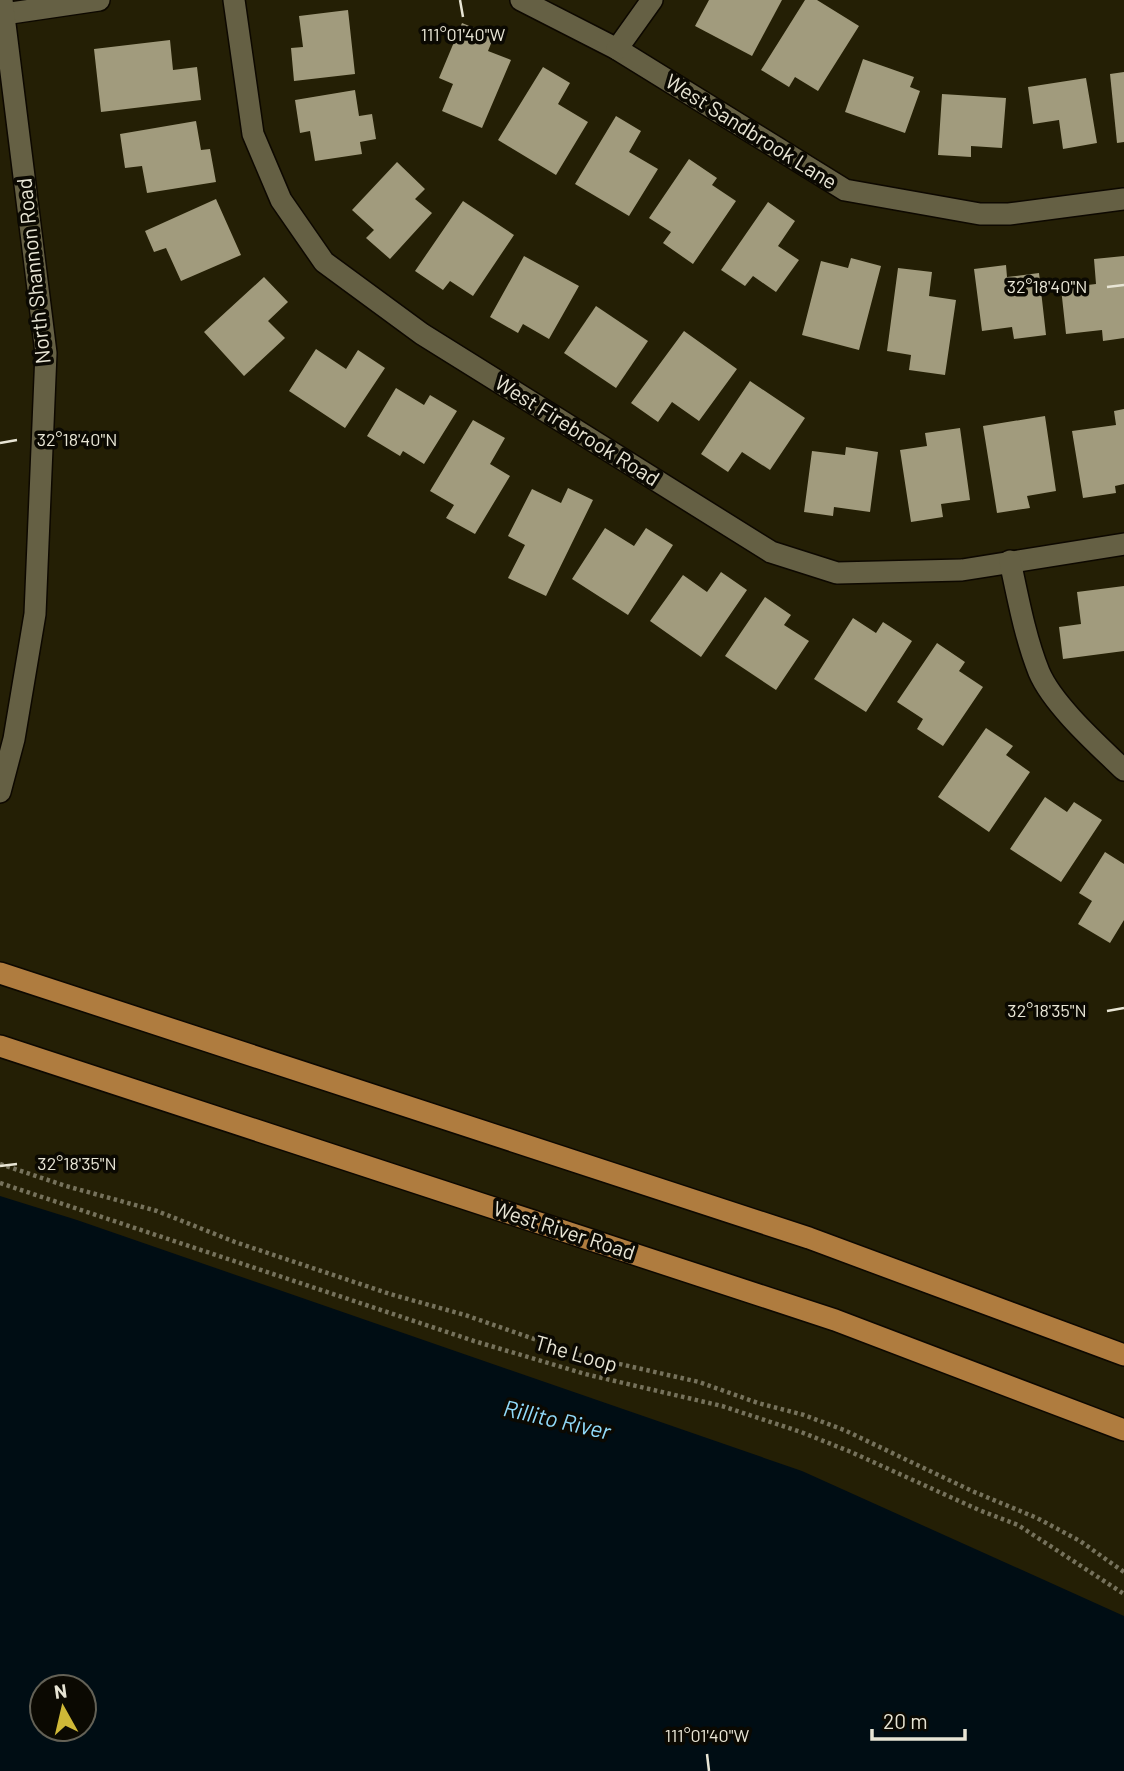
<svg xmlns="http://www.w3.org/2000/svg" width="1124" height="1771" font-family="Barlow,sans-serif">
  <rect width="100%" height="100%" fill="#241f05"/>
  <path fill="#000d14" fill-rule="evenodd" d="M0 1196 77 1220 802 1471 1124 1616V1771H0ZM42 1687H84V1729H42Z"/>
  <g fill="#a19b7d">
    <path d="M709 0H782L752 56 695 26Z"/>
    <path d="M805 0H817L859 26 818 91 795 77 789 87 761 70Z"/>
    <path d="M348 10 355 74 294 81 291 48 303 47 299 16Z"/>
    <path d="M462 23 494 36 488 51 511 60 482 128 442 111 453 84 439 78Z"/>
    <path d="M170 40 173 70 197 67 201 100 101 112 94 49Z"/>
    <path d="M863 59 914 77 910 87 920 91 905 133 845 112Z"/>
    <path d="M543 67 570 83 558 104 588 122 556 175 498 140Z"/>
    <path d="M1124 72V142L1117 143 1110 74Z"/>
    <path d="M1086 78 1097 143 1063 149 1059 120 1033 124 1028 87Z"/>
    <path d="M355 90 359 116 372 114 376 139 360 142 362 154 315 161 310 131 300 133 295 100Z"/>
    <path d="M942 94 1006 98 1002 148 971 146V157L938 155Z"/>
    <path d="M616 116 641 131 629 152 658 169 629 216 575 184Z"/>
    <path d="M196 121 201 150 210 149 216 182 147 193 142 166 125 168 120 134Z"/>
    <path d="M689 159 717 178 712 185 736 201 693 264 663 243 671 232 649 218Z"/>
    <path d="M397 162 425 189 415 199 432 213 390 259 366 238 374 230 352 210Z"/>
    <path d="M216 199 241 255 181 281 166 248 154 252 145 231Z"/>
    <path d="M463 201 514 235 473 296 450 281 443 290 415 271Z"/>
    <path d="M768 202 795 221 778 246 799 260 776 292 753 276 745 286 721 270Z"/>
    <path d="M524 256 579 286 549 339 523 324 518 333 490 317Z"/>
    <path d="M1124 256V338L1103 341 1102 330 1066 334 1061 288 1096 284 1094 259Z"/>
    <path d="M851 258 881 266 859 350 802 335 821 261 848 268Z"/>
    <path d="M1006 265 1007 277 1039 273 1046 335 1014 339 1012 327 982 331 974 269Z"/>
    <path d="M898 268 932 272 929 296 956 300 945 375 909 370 911 355 887 351Z"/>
    <path d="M264 277 288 302 268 321 285 338 244 376 204 332Z"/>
    <path d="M596 306 648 341 616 388 564 353Z"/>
    <path d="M684 331 737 369 699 421 672 402 658 422 631 403Z"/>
    <path d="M316 349 346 369 358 350 385 368 345 428 289 391Z"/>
    <path d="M750 381 805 418 770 470 742 452 728 472 701 454Z"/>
    <path d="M396 388 424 405 430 395 457 411 424 464 403 451 400 456 367 436Z"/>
    <path d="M1124 409V484L1115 486 1116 493 1083 498 1072 431 1116 425 1114 411Z"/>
    <path d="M1045 416 1056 491 1027 496 1030 508 997 513 983 426Z"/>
    <path d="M473 420 505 438 490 464 510 476 475 534 446 518 454 505 430 491Z"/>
    <path d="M960 428 970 500 941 504 943 517 911 522 900 450 927 446 925 433Z"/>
    <path d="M846 447 878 452 870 512 834 507 833 516 804 512 812 451 845 455Z"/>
    <path d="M568 488 593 500 546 596 508 578 525 545 508 536 532 489 561 503Z"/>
    <path d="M605 528 634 546 646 528 673 545 628 615 572 579Z"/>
    <path d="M721 572 747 590 701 657 650 621 683 575 707 592Z"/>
    <path d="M1124 586V651L1063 659 1059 627 1081 624 1077 592Z"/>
    <path d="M765 597 791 615 784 625 809 641 776 690 725 656Z"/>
    <path d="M853 618 876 633 883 622 912 641 866 712 814 679Z"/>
    <path d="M937 643 965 662 959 671 983 687 943 746 917 729 923 719 897 702Z"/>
    <path d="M986 728 1013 746 1006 755 1030 772 989 832 938 797Z"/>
    <path d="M1045 797 1067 812 1074 802 1102 820 1061 882 1010 849Z"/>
    <path d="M1105 852 1124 864V920L1110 943 1078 924 1092 901 1079 893Z"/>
  </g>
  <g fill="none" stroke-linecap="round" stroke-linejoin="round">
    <defs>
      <g id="minor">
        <path d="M234 0 253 134 281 200 324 262 422 334 771 552 837 573 962 570 1124 544"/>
        <path d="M521 0 617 49 845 190 980 214H1009L1124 199"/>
        <path d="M4 14 99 0"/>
        <path d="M617 49 652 0"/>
        <path d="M1010 561C1018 598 1025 637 1039 672 1053 705 1098 745 1124 770"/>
        <path d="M0 792 14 739 35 614 46 353 2 0"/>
      </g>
      <g id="major">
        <path d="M0 973 809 1238 1124 1355"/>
        <path d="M0 1046 835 1320 1124 1430"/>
      </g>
    </defs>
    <use href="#minor" stroke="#0d0800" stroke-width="24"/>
    <use href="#major" stroke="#0d0800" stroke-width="24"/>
    <g stroke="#76725c" stroke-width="4.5" stroke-dasharray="3.5 3.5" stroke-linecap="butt">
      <path d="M0 1164 66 1186 157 1211 235 1242 390 1294 465 1315 580 1355 699 1382 758 1403 804 1415 844 1430 972 1491 1037 1518 1080 1541 1124 1572"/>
      <path d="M0 1183 474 1341 585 1374 722 1406 801 1432 851 1452 979 1510 1018 1525 1124 1594"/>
    </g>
    <use href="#minor" stroke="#656044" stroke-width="21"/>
    <use href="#major" stroke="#af7c3f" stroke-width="21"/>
  </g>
  <path fill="none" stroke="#e8e5d5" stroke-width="2.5" d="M460 0 463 17M1107 287 1124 285M0 443 17 440M1107 1011 1124 1008M0 1166 17 1164M707 1754 709 1771"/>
  <g text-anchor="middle" stroke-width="7" stroke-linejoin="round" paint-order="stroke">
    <g font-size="21" fill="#e8e5d5" stroke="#0b0902">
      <text transform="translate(751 132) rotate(32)" y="7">West Sandbrook Lane</text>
      <text transform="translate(34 271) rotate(-96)" y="7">North Shannon Road</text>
      <text transform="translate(577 431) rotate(32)" y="7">West Firebrook Road</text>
      <text transform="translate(564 1231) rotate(18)" y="7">West River Road</text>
      <text transform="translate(576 1354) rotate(16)" y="7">The Loop</text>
    </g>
    <g font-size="23" font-style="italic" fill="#91daf9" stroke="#0b0902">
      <text transform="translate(557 1420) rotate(13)" y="8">Rillito River</text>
    </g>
  </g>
  <g font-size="18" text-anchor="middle" fill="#e8e5d5" stroke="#0b0902" stroke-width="7" stroke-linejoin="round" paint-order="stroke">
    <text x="463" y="41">111°01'40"W</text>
    <text x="1047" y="293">32°18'40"N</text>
    <text x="77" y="446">32°18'40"N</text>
    <text x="1047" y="1017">32°18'35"N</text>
    <text x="77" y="1170">32°18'35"N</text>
    <text x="707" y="1742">111°01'40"W</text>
  </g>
  <g transform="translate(63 1708) rotate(352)"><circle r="33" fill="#0b0902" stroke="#636156" stroke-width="2"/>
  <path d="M0-5L12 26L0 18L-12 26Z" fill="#cfb837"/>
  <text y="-10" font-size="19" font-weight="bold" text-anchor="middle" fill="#e8e5d5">N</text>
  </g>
  <path d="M872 1729v10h93v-10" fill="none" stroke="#e8e5d5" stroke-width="3.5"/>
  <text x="883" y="1729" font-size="21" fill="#e8e5d5" stroke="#0b0902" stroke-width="5" paint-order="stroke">20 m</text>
</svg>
